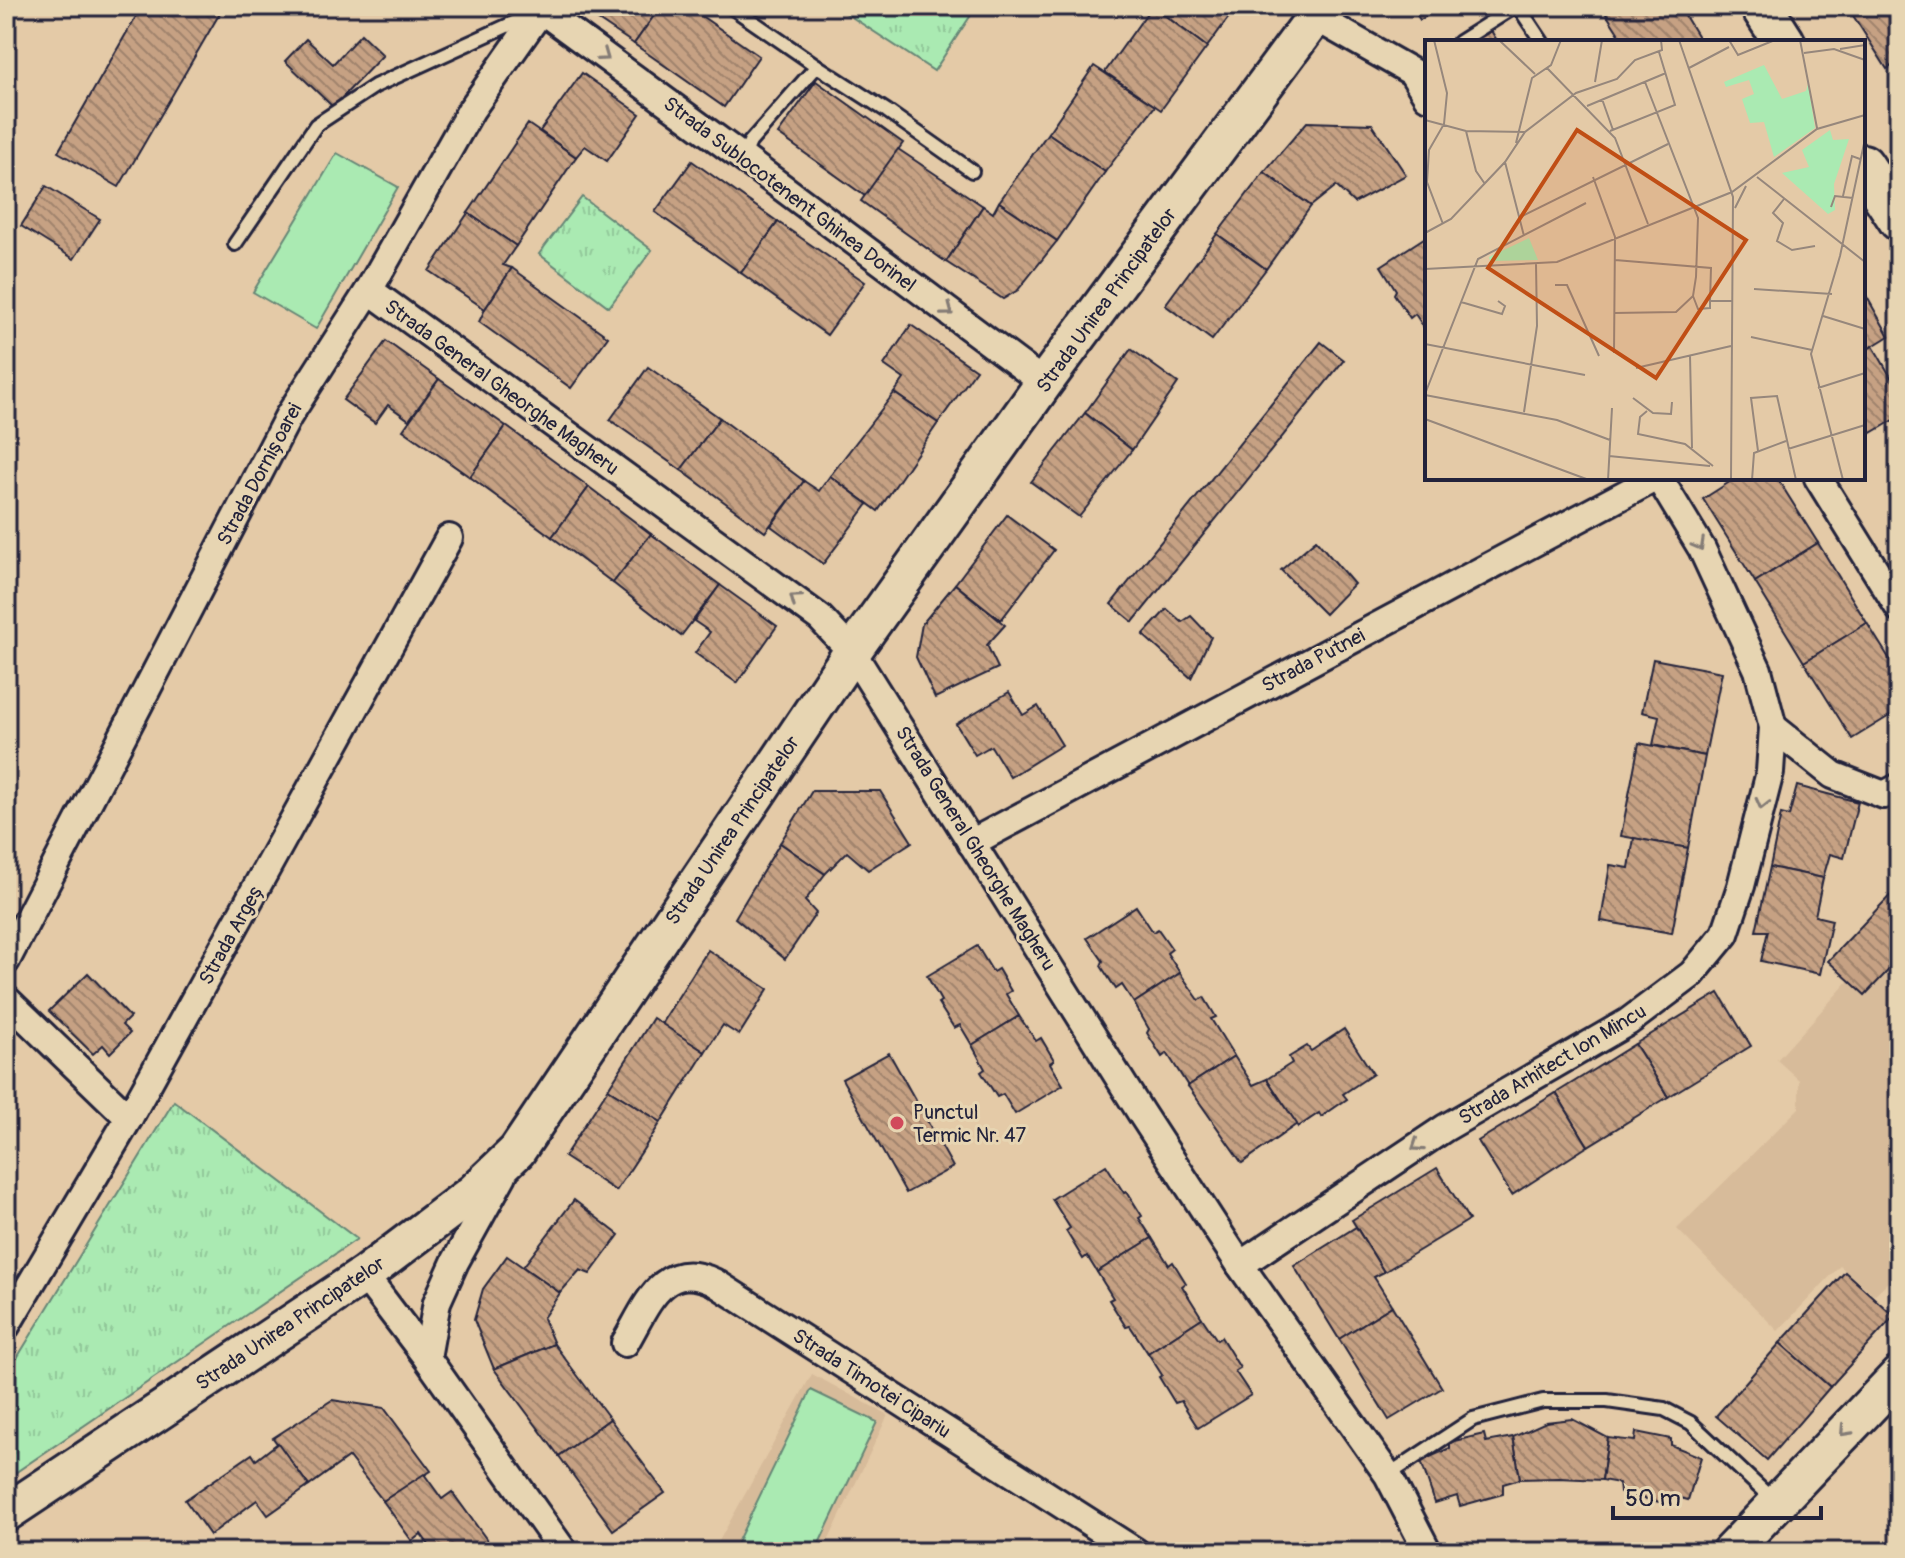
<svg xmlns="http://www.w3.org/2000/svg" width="1905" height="1558" font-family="Pangolin,sans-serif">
  <defs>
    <pattern id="park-tufts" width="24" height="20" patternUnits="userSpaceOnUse" patternTransform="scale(2)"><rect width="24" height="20" fill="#aaeab2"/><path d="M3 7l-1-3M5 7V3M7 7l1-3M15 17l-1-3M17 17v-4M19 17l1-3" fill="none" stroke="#92c89a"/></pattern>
    <pattern id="building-back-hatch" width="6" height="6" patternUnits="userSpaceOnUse" patternTransform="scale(2)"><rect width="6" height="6" fill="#c6a183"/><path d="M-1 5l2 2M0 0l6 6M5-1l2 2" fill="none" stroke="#a0836c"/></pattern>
  </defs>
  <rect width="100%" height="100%" fill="#e4caa7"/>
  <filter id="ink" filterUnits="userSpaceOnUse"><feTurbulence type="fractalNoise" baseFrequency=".0125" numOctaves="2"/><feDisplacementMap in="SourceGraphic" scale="16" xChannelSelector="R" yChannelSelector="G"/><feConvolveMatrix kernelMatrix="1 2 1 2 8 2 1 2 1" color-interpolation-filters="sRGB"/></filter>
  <g filter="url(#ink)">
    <g fill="#d7bb9a">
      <path d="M1899 925V1272L1874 1295 1840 1266 1778 1331 1677 1229 1799 1108V1080L1777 1060Z"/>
      <path d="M812 1374 888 1415 823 1552H700L719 1541Z"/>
    </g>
    <g fill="url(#park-tufts)" stroke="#668676" stroke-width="2">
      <path d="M835 6H977L934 71Z"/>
      <path d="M582 197 652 250 609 307 539 254Z"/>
      <path d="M174 1101 357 1239 6 1479V1376Z"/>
    </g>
    <g fill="#aaeab2" stroke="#668676" stroke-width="2">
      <path d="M337 153 398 187 316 329 253 292Z"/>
      <path d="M811 1390 877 1422 815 1552H740L734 1549Z"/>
    </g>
    <g fill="url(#building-back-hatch)" stroke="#22223b" stroke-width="2">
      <path d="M142 6H224L119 187 58 152Z"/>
      <path d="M587 6H661L634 44 591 15Z"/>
      <path d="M661 6H687L759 56 724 107 634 44Z"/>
      <path d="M1152 6H1237L1207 47Z"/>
      <path d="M1152 6 1207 47 1161 110 1105 72Z"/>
      <path d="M1411 6H1443L1420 20Z"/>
      <path d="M1608 6H1679L1701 42H1624L1603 9Z"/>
      <path d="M1847 6H1899V61L1887 69Z"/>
      <path d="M1490 29 1498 42H1469Z"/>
      <path d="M361 34 383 55 333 107 285 61 306 39 333 64Z"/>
      <path d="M1094 66 1155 106 1105 172 1048 133Z"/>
      <path d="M582 73 640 114 607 161 585 146 576 157 540 131Z"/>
      <path d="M816 81 903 143 865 196 778 134Z"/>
      <path d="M1307 122 1372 124 1406 175 1354 203 1336 186 1311 206 1264 172Z"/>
      <path d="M528 124 576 157 516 246 468 213Z"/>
      <path d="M1048 133 1105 172 1057 241 999 202Z"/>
      <path d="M898 149 983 206 946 262 861 201Z"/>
      <path d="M692 161 778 222 741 273 655 212Z"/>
      <path d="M1264 172 1311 206 1266 269 1217 234Z"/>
      <path d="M46 186 100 219 74 259 21 226Z"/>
      <path d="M999 202 1057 241 1018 290 1003 299 946 262 983 206 993 213Z"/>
      <path d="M468 213 516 246 503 265 512 268 485 309 429 271Z"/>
      <path d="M778 222 865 282 827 335 741 273Z"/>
      <path d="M1217 234 1266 269 1212 340 1165 305Z"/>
      <path d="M1427 236V332L1415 314 1410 318 1394 294 1396 290 1381 266Z"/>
      <path d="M512 268 608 337 571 388 479 322 485 309Z"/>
      <path d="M1863 290 1889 336 1863 352Z"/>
      <path d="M911 325 976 370 938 423 894 393 904 379 884 365Z"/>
      <path d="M386 341 439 379 409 420 388 405 375 423 343 400Z"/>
      <path d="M1321 342 1344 360 1133 622 1111 604Z"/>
      <path d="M1873 346 1899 391V417L1863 438V352Z"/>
      <path d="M1131 349 1178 383 1132 450 1085 413Z"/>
      <path d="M648 367 720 418 681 470 610 420Z"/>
      <path d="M439 379 506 426 470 477 403 430Z"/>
      <path d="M894 393 938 423 878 511 830 476Z"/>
      <path d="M1085 413 1132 450 1079 517 1031 482Z"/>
      <path d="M720 418 804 481 765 532 681 470Z"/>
      <path d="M506 426 589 487 552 537 470 477Z"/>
      <path d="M830 476 868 504 823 564 771 526 804 481 819 491Z"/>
      <path d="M1736 478H1777L1818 543 1755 582 1703 499Z"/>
      <path d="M589 487 651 534 613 583 552 537Z"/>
      <path d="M1007 515 1054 550 1001 620 955 584Z"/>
      <path d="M651 534 720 585 681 636 613 583Z"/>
      <path d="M1316 540 1354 584 1325 614 1281 570Z"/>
      <path d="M1818 543 1867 623 1804 662 1755 582Z"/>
      <path d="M955 584 1005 625 987 645 998 668 935 698 916 657 922 624Z"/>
      <path d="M720 585 777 626 737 683 695 653 710 632 694 621Z"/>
      <path d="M1167 609 1182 622 1191 616 1211 637 1191 678 1143 635Z"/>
      <path d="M1867 623 1899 674V710L1852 739 1804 662Z"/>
      <path d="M1653 659 1722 672 1705 756 1653 745 1659 716 1642 712Z"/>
      <path d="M1009 692 1023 715 1038 706 1062 745 1010 777 991 746 975 755 956 724Z"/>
      <path d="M1639 743 1705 756 1688 848 1621 836Z"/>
      <path d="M1797 786 1858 802 1844 858 1830 854 1823 878 1770 867 1781 814 1789 816Z"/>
      <path d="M812 791H880L912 842 868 870 847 852 825 874 780 843Z"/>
      <path d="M1634 838 1688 848 1672 933 1601 921 1610 865 1629 868Z"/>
      <path d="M780 843 825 874 805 901 816 913 785 959 735 918Z"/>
      <path d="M1770 867 1823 878 1815 916 1832 920 1820 974 1761 961 1768 931H1756Z"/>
      <path d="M1899 886V959L1865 995 1828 961Z"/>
      <path d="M1136 906 1153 932 1158 929 1172 949 1167 953 1180 973 1134 1003 1122 985 1116 989 1101 966 1103 961 1087 938Z"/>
      <path d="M977 946 993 972 998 969 1011 991 1006 994 1019 1016 972 1045 960 1025 954 1028 938 1003 941 1001 927 976Z"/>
      <path d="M708 950 768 989 739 1035 723 1025 705 1052 661 1024Z"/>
      <path d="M88 973 130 1017 122 1025 130 1033 110 1053 103 1045 93 1054 49 1011Z"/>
      <path d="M1180 973 1199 1000 1204 997 1216 1017 1211 1019 1234 1056 1188 1086 1167 1053 1162 1057 1147 1033 1149 1029 1134 1003Z"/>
      <path d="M1719 993 1751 1046 1668 1097 1635 1044Z"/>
      <path d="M1019 1016 1036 1041 1041 1038 1054 1060 1050 1063 1063 1085 1015 1114 1003 1094 997 1097 981 1072 985 1069 972 1045Z"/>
      <path d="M653 1018 705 1052 661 1122 608 1089Z"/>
      <path d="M1344 1029 1373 1074 1343 1094 1347 1099 1321 1117 1319 1113 1298 1127 1267 1079 1292 1063 1289 1057 1307 1046 1311 1051Z"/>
      <path d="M1635 1044 1668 1097 1588 1146 1556 1093Z"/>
      <path d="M889 1053 953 1167 906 1193 842 1079Z"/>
      <path d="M1234 1056 1253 1085 1267 1079 1297 1124 1242 1163 1188 1086Z"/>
      <path d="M608 1089 661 1122 616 1191 564 1157Z"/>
      <path d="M1556 1093 1588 1146 1512 1195 1478 1141Z"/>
      <path d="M1106 1165 1124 1193 1127 1192 1142 1216 1139 1218 1152 1238 1097 1272 1087 1256 1083 1259 1066 1231 1070 1228 1052 1199Z"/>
      <path d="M1437 1168 1469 1220 1384 1272 1352 1220Z"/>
      <path d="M574 1200 619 1235 590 1274 580 1270 560 1293 523 1267Z"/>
      <path d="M1356 1227 1384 1272 1374 1277 1392 1306 1339 1339 1294 1266Z"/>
      <path d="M1152 1238 1169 1265 1173 1262 1186 1283 1182 1286 1202 1318 1148 1353 1130 1326 1126 1327 1109 1300 1113 1298 1097 1272Z"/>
      <path d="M507 1256 560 1293 543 1318 554 1344 494 1369 474 1320 483 1289Z"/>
      <path d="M1845 1272 1894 1316 1830 1387 1780 1343Z"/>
      <path d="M1392 1306 1442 1388 1389 1420 1339 1339Z"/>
      <path d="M1202 1318 1217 1340 1221 1337 1240 1368 1235 1371 1251 1395 1198 1428 1181 1401 1175 1403 1159 1377 1162 1375 1148 1353Z"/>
      <path d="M1780 1343 1830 1387 1767 1460 1716 1416Z"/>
      <path d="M554 1344 610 1419 559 1456 494 1369Z"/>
      <path d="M332 1400 384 1408 431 1471 383 1501 349 1457 309 1486 273 1438Z"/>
      <path d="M610 1419 665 1493 613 1530 559 1456Z"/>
      <path d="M1572 1419 1608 1438 1602 1480 1559 1478 1520 1479 1513 1437 1546 1422Z"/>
      <path d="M1636 1432 1671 1439V1445L1701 1457 1688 1500 1666 1494 1664 1503 1620 1493 1619 1483 1602 1480 1608 1438 1635 1441Z"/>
      <path d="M1484 1434 1486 1442 1513 1437 1520 1479 1503 1484V1494L1460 1506 1457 1496 1435 1503 1421 1461 1450 1448V1442Z"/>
      <path d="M278 1443 309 1486 268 1515 257 1500 210 1535 185 1500 252 1454 256 1460Z"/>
      <path d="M424 1474 442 1499 452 1492 495 1551 434 1552 421 1534 412 1541 383 1501Z"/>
      <path d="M1303 1540 1319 1552H1294Z"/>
    </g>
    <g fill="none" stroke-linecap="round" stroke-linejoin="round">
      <defs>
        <g id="lane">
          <path d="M730 6 817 66"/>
          <path d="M1518 6 1542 42"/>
          <path d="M1459 42 1516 6"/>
          <path d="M743 158 750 142 817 66 887 111 972 171"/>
          <path d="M235 244 316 125 375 86 531 15"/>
          <path d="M1388 1475 1473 1419 1543 1401H1607L1664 1409 1691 1423 1775 1502"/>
        </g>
        <g id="street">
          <path d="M536 6 743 158 1044 383"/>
          <path d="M1302 6 1315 17 1412 72 1427 96"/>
          <path d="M369 290 820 618 852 652 1141 1113 1240 1265 1388 1475 1428 1552"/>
          <path d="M1818 478 1899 608"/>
          <path d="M1773 727 1833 775 1884 795 1899 787"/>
          <path d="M971 843 1655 478"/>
          <path d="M6 961 288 417 369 290 471 110 544 6"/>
          <path d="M6 999 129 1118"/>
          <path d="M1240 1265 1445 1128 1628 1022 1692 974 1725 934 1741 886 1770 772 1773 727 1758 670 1702 549 1659 478"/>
          <path d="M364 1275 427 1358 564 1552"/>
          <path d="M6 1326 129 1118 449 538"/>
          <path d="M625 1343C647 1306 662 1258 714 1282L1136 1552"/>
          <path d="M427 1358 437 1302 455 1262 503 1175"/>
        </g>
        <g id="secondary">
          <path d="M6 1513 364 1275 474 1192 517 1151 852 652 1044 383 1323 6"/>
          <path d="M1730 1552 1899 1375"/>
        </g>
        <g id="primary">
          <path d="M1761 6 1784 42"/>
          <path d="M1863 165 1899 220"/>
        </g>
      </defs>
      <use href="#lane" stroke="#22223b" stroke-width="18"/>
      <use href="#street" stroke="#22223b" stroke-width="32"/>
      <use href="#secondary" stroke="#22223b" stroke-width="42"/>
      <use href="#primary" stroke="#22223b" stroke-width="46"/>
      <use href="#lane" stroke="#e7d5b2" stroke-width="12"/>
      <use href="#street" stroke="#e7d5b2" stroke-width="26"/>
      <use href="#secondary" stroke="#e7d5b2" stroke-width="36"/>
      <use href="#primary" stroke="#e7d5b2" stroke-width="40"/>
    </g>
    <defs><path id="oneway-chevron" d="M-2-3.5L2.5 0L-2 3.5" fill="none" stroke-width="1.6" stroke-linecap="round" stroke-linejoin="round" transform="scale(2)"/></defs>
    <g stroke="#847c76">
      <use href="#oneway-chevron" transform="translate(604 56) rotate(36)"/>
      <use href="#oneway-chevron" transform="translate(948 311) rotate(37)"/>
      <use href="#oneway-chevron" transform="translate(1699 545) rotate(61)"/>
      <use href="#oneway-chevron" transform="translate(795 599) rotate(-144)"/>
      <use href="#oneway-chevron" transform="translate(1762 804) rotate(104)"/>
      <use href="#oneway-chevron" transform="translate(1417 1146) rotate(146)"/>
      <use href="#oneway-chevron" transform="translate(1845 1431) rotate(133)"/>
    </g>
  </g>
  <circle fill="#d1495b" stroke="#e7d5b2" stroke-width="3" cx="897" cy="1123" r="8"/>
  <g text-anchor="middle" stroke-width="6" stroke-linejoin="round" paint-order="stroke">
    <g font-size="20" fill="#22223b" stroke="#e7d5b2">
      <text transform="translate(790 194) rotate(37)" y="7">Strada Sublocotenent Ghinea Dorinel</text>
      <text transform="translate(1106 300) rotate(-54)" y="7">Strada Unirea Principatelor</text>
      <text transform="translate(502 387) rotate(36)" y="7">Strada General Gheorghe Magheru</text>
      <text transform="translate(259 474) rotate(-62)" y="7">Strada Dornișoarei</text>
      <text transform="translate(1313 660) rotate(-28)" y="7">Strada Putnei</text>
      <text transform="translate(732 830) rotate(-56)" y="7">Strada Unirea Principatelor</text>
      <text transform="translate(976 848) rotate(58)" y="7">Strada General Gheorghe Magheru</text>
      <text transform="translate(231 934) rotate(-61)" y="7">Strada Argeș</text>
      <text transform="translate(1552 1064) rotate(-31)" y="7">Strada Arhitect Ion Mincu</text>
      <text transform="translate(290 1323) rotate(-34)" y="7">Strada Unirea Principatelor</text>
      <text transform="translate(872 1383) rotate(33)" y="7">Strada Timotei Cipariu</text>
    </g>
    <g font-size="20" fill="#22223b" stroke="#e7d5b2" text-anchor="start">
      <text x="913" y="1119">Punctul<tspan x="913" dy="23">Termic Nr. 47</tspan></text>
    </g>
  </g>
  <g transform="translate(1425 40)">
    <rect width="440" height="440" fill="#e4caa7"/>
    <path d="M339 25 357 59 381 51 383 44 390 88 349 117 339 82 325 83 317 59 329 54 324 40 301 47 299 42ZM405 90 408 100 424 99 409 144 410 170 403 174 357 133 384 127 377 110ZM104 198 113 220 65 221 64 217Z" fill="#aaeab2"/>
    <path fill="none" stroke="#96877c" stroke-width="2" d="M9 0 22 53 19 84 4 110 2 142 18 184M74 0 110 34M254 0 308 157 306 440M304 0 313 15 350 0M375 0 392 88M415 9 440 5M379 13 409 9 440 20M122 28 190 98 223 184M264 28 304 7M170 42 177 0M177 59 188 90M162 66 241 33M0 80 41 91 100 92M41 91 51 131 60 144M185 91 250 65 234 12M91 103 107 38 126 25 136 0M80 122 99 196M168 137 190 197 189 313M332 137 440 222M418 156 427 116 435 119M359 159 348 173 358 183 352 201 367 210 390 206M406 167 410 156 428 158M310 168 321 146M95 177 243 104M0 193 26 179 80 122 100 92 151 53 192 39 210 20 237 10 236 0M190 220 286 228 285 261H307M0 229 132 222 307 152 392 89 440 75M130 245H142L174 316M329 249 407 254M268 256 273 269 285 268V261M36 262 77 274 80 266 73 261M189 273 251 272 268 256 271 237 273 178 220 42M398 276 440 289M326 297 387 310M0 304 160 335M265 315 267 408M211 328 306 306M393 348 440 333M0 354 53 219 161 163M0 355 132 380 185 400M208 358 228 373 246 374 247 362M222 371 215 377 213 394 260 404 288 426M99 372 112 286 111 224M0 379 164 440M363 409 440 385M333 411 326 358 352 356 371 440M184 416 285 426M183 440 187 368M327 440 329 413 361 401M418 440 386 314 415 216 440 99"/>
    <path fill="#c04e15" fill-opacity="0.15" stroke="#c04e15" stroke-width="4" d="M152 90 321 200 231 338 63 228Z"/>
    <rect width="440" height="440" fill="none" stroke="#22223b" stroke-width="4"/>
  </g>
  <rect width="1905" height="1558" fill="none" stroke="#e7d5b2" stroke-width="32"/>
  <rect x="16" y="16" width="1873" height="1526" fill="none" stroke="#22223b" stroke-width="3" filter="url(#ink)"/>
  <path d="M1613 1506v12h208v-12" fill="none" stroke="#22223b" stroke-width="4"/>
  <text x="1625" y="1506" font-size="24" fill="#22223b" stroke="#e7d5b2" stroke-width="6" paint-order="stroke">50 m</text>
</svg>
